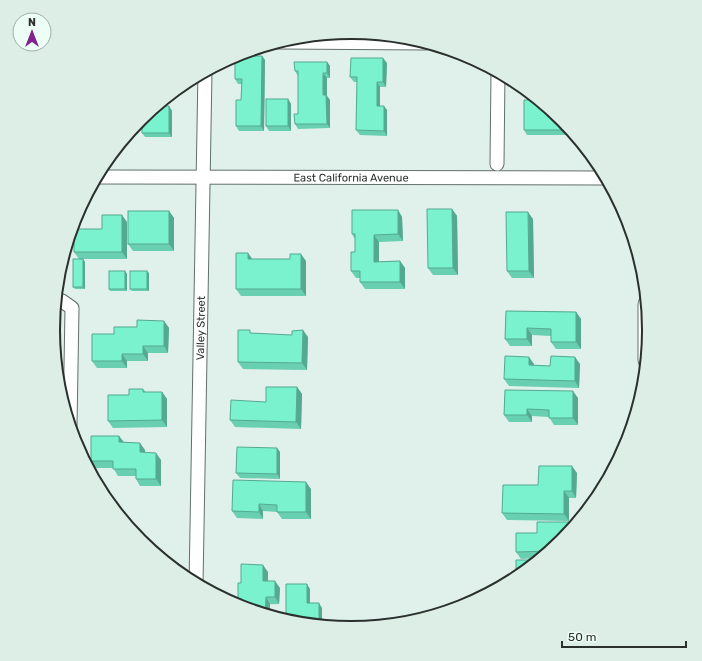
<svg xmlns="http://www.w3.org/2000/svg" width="702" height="661" font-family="Rubik,sans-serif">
  <rect width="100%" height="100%" fill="#e0f0ea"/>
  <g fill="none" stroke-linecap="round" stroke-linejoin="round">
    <defs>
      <g id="minor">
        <path d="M278 42 426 43"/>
        <path d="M497 164 498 72"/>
        <path id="s1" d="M96 177 606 178"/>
        <path d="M62 301 72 308 70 426"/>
        <path id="s2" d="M196 585 205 71"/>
      </g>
      <path id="tertiary" d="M647 360V304"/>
    </defs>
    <use href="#minor" stroke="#62706b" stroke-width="15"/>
    <use href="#tertiary" stroke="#62706b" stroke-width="19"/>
    <use href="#minor" stroke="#fff" stroke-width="13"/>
    <use href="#tertiary" stroke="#fff" stroke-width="17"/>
  </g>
  <g fill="#68d0b0">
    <path d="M262 56 265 60 264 131H239L236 126 241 100 242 84H238L235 79Z"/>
    <path d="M327 62 330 66V78H327V96L330 100V128L298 129 295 124 298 114V76L295 71Z"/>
    <path d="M387 63 386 87H380V106L387 110V136L360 135 356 130 357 82H354L350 77Z"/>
    <path d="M519 84 534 97 522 96 519 92Z"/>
    <path d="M172 93V100H164Z"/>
    <path d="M288 99 291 104V131H269L266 126Z"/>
    <path d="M158 105V106H169L172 111V137H145L142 133V129H132L140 119Z"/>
    <path d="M562 120 575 135H527L524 130Z"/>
    <path d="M452 209 457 216 458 275H433L428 268Z"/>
    <path d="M398 210 402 217 403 241 379 242V262L400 261 405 268V289H365L360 282V278H356L351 271 355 252V239L352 234Z"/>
    <path d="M169 211 174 218V251H133L128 244Z"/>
    <path d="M533 219 534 278H512L507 271Z"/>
    <path d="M127 222V259H79L74 252Z"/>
    <path d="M70 234V257H63Z"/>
    <path d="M248 253 252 259 306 261V296H241L236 289Z"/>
    <path d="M83 259 85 262V289H75L73 287Z"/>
    <path d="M125 271 127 274V291H110L109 289Z"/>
    <path d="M149 273V291H132L130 289Z"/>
    <path d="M506 311 576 312 581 319V349H556L551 342V336L532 335V346H510L505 339Z"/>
    <path d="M164 321 169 328 168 353H148V361H127V368H97L92 361 114 334 137 327Z"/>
    <path d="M253 333 308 337 307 370 243 369 238 362Z"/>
    <path d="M534 364V365L550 366 580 364 579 388 509 386 504 379Z"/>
    <path d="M297 387 302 394 301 429 235 427 230 420 266 402Z"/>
    <path d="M143 389 146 392H162L167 399V427L113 428 108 421 129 395Z"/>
    <path d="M505 390 578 398V425H554L549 417 532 416V422H509L504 415Z"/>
    <path d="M119 436 124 442 145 450V452L161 460V486H140L136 479V476H118L113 468H96L91 461Z"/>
    <path d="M277 448 280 452V479L240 478 236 473Z"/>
    <path d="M577 473 576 498H569V521L507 520 502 513 538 485Z"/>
    <path d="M311 489V519H282L277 512 263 511V519L237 518 232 511Z"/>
    <path d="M572 522 574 526 562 542 541 558 521 559 516 552 537 533Z"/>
    <path d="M268 572V581L280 588 279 604 242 605 238 599 241 583Z"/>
    <path d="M310 589V603L322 608V626L293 623 286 621Z"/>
  </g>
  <g fill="#55a990">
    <path d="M262 56 265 60 264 131 261 126Z"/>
    <path d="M383 58 387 63 386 87 383 82Z"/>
    <path d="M327 62 330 66V78L327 73Z"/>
    <path d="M323 73 327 78V96L330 100V128L327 124 323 95Z"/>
    <path d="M377 82 380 87V110L377 106Z"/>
    <path d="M172 93V100L169 96Z"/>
    <path d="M288 99 291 104V131L288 126Z"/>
    <path d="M169 106 172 111V137L169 133Z"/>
    <path d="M384 106 387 110V136L384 131Z"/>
    <path d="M452 209 457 216 458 275 453 268Z"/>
    <path d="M398 210 402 217 403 241 398 234Z"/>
    <path d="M169 211 174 218V251L169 244Z"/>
    <path d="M528 212 533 219 534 278 529 271Z"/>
    <path d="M122 215 127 222V259L122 252Z"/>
    <path d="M70 234V257L66 253V245Z"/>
    <path d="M374 235 379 242V269L374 262Z"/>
    <path d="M248 253 253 260 248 259Z"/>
    <path d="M301 254 306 261V296L301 289Z"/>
    <path d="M83 259 85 262V289L83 287Z"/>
    <path d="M400 261 405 268V289L400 282Z"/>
    <path d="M125 271 127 274V291L125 289Z"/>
    <path d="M147 271 149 273V291L147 289Z"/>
    <path d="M576 312 581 319V349L576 342Z"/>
    <path d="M164 321 169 328 168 353 164 346Z"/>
    <path d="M527 328 532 335V346L527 339Z"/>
    <path d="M303 330 308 337 307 370 302 363Z"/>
    <path d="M143 346 148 353V361L143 354Z"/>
    <path d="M122 354 127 361V368L122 361Z"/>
    <path d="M529 357 534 364V372L529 365Z"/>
    <path d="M575 357 580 364 579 388 575 381Z"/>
    <path d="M297 387 302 394 301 429 296 422Z"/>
    <path d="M573 391 578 398V425L573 418Z"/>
    <path d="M162 392 167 399V427L162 420Z"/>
    <path d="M527 409 532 416V422L527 415Z"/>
    <path d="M119 436 124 443 119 442Z"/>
    <path d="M140 443 145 450V459L140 452Z"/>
    <path d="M277 448 280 452V479L277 474Z"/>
    <path d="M156 453 161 460V486L156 479Z"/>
    <path d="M572 466 577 473 576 498 572 491Z"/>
    <path d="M306 482 311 489V519L306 512Z"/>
    <path d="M564 491 569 498V521L564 514Z"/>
    <path d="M259 504 263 511V519L259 512Z"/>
    <path d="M572 522 574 526 572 530Z"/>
    <path d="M263 565 268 572V588L263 581Z"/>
    <path d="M275 581 280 588 279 604 275 597Z"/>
    <path d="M307 584 310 589V608L307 603Z"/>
    <path d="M266 597 270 604V616L265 615Z"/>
    <path d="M319 603 322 608V626L319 622Z"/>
  </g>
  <g fill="#79f2cd" stroke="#55a990">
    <path d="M235 56H262L261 126H236V100H241L242 79H235Z"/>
    <path d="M351 58H383V82H377V106H384V131L356 130 357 77H350Z"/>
    <path d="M294 62H327V73H323V95H326L327 124H295L294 114H298V71H295Z"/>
    <path d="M519 84 528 92H519Z"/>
    <rect x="266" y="99" width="22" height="27"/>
    <path d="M524 100H538L562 120 571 130H524Z"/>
    <path d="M157 106H169V133H142V125H136L140 119Z"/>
    <path d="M427 209H452L453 268H428Z"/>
    <path d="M352 210H398V234L374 235V262L400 261V282H360V271H351V252H355V234H352Z"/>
    <rect x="128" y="211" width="41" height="33"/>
    <path d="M506 212H528L529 271H507Z"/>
    <path d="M102 215H122V252H74V229H102Z"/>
    <path d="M66 245V253H64Z"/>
    <path d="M236 253H248V259H290V254H301V289H236Z"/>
    <rect x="73" y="259" width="10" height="28"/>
    <rect x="109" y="271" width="16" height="18"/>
    <rect x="130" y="271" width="17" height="18"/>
    <path d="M506 311 576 312V342H551V329L527 328V339H505Z"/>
    <path d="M137 320 164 321V346H143V354H122V361H92V334H114V327H137Z"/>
    <path d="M238 330H250V333L292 335V331L303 330 302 363 238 362Z"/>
    <path d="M505 356 529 357V365L550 366 551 356 575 357V381L504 379Z"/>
    <path d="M266 387H297L296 422 230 420 231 400 266 402Z"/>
    <path d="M129 389H143V392H162V420L108 421V395H129Z"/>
    <path d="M505 390 573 391V418H549V410L527 409V415H504Z"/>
    <path d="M91 436H119V442L140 443V452L156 453V479H136V469H113V461H91Z"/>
    <path d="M237 447 277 448V474L236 473Z"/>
    <path d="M539 466H572V491H564V514L502 513 503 485H538Z"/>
    <path d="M233 480 306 482V512H277V505L259 504V512L232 511Z"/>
    <path d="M537 522H572V530L562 542 550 551 516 552V533H537Z"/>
    <path d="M516 560H540L516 579Z"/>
    <path d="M241 564 263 565V581H275V597H266L265 615 242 608V599H238V583H241Z"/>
    <path d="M286 584H307V603H319V622H289L286 621Z"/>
  </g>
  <g text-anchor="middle" stroke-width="3" stroke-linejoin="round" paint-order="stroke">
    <g font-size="11" fill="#2a302e" stroke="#edfef7">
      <text dy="4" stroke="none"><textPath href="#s1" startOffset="255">East California Avenue</textPath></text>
      <text dy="4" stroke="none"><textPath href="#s2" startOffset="257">Valley Street</textPath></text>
    </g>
  </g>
  <path d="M0 0H702V661H0ZM60 330a291 291 0 1 1 582 0a291 291 0 1 1-582 0Z" fill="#ddeee7" fill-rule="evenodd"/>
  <path fill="none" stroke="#2a302e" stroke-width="2" d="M60 330a291 291 0 1 1 582 0a291 291 0 1 1-582 0Z"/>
  <g transform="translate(32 32)"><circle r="19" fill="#edfef7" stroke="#9faca7"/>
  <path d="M0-3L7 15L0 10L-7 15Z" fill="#7f2491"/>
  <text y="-6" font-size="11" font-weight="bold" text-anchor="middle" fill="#2a302e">N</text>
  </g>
  <path d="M562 641v6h124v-6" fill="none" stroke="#2a302e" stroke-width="2"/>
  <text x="568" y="641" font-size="12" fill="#2a302e" stroke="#edfef7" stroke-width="3" paint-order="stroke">50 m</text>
</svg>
